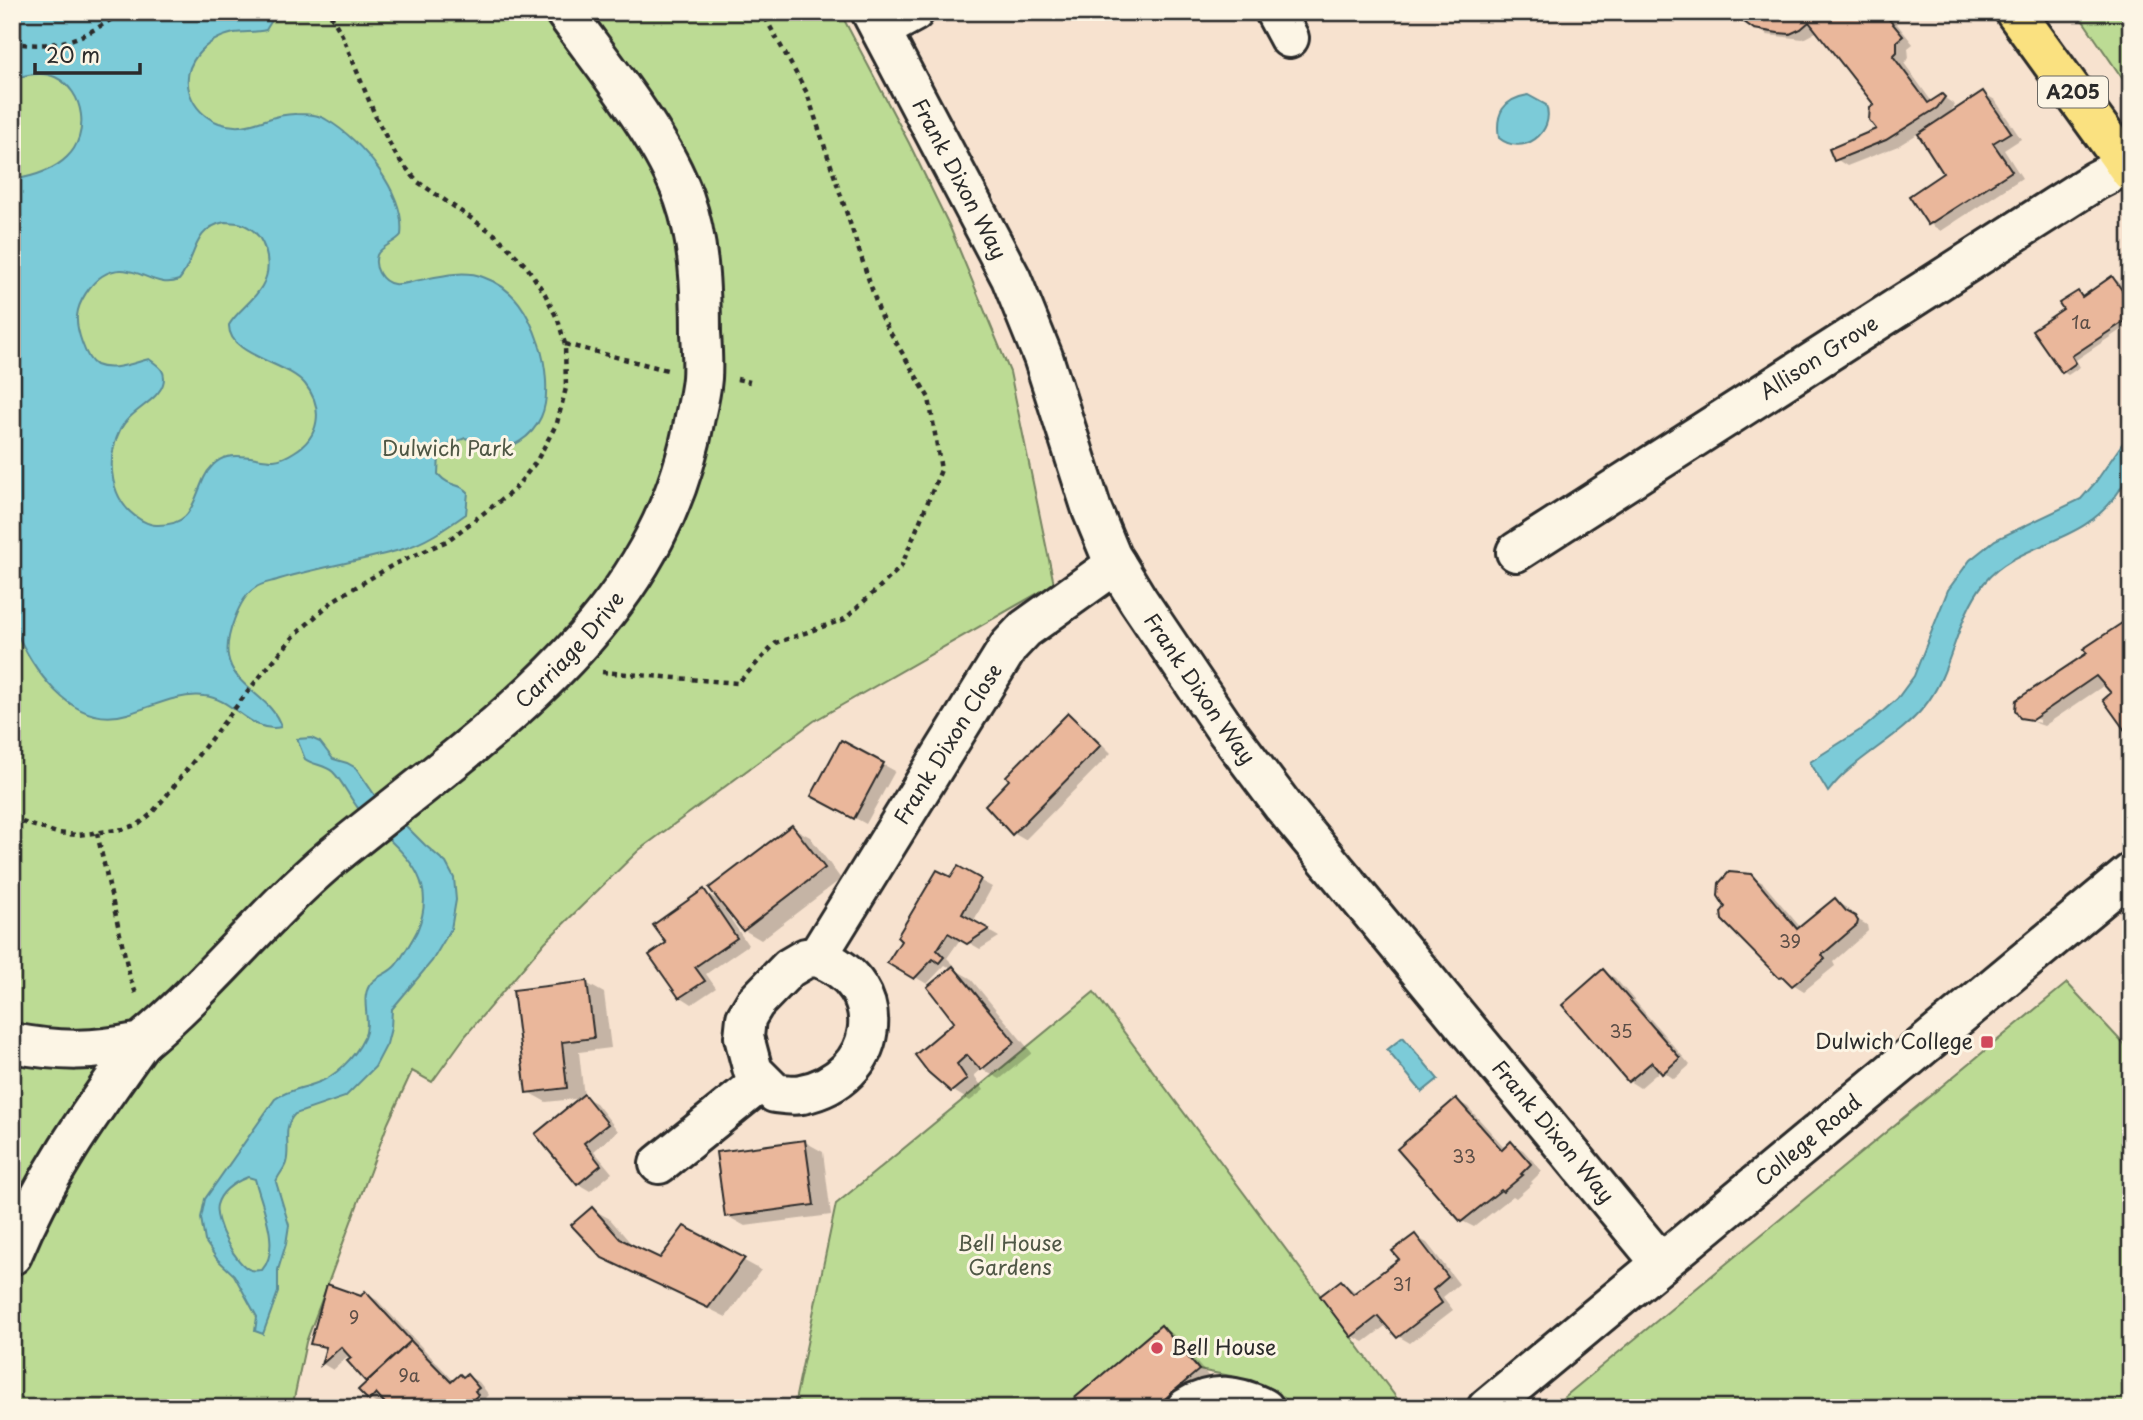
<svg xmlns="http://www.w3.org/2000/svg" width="2143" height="1420" font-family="'Playpen Sans',sans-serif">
  <rect width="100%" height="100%" fill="#f7e2cf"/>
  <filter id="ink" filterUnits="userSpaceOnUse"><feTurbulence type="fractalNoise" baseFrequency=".0143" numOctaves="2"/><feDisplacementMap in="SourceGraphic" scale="14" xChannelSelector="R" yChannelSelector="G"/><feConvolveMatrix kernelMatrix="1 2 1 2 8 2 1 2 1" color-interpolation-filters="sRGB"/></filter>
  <g filter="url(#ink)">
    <g fill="#bcdb94" stroke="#748360" stroke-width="2">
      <path d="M12 12H840L909 143 949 225 1010 372 1054 584 814 721 639 850 545 942 466 1035 432 1082 412 1071 388 1123 306 1342 292 1408H12Z"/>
      <path d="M2077 12H2131V91Z"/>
      <path d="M2067 983 2131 1052V1408H1551Z"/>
      <path d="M1094 992 1404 1408H1296L1274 1390 1236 1377 1199 1370 1161 1325 1063 1408H807L795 1401 836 1204Z"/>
    </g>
    <g fill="#7ccbd8" stroke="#5c8b93" stroke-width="2" fill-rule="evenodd">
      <path d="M12 12H277L266 30C255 33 244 31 234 33 206 39 180 64 190 94 195 108 206 118 219 123 250 134 267 113 296 114 306 114 318 114 327 120 362 140 406 194 401 235 395 243 381 246 377 255 373 267 381 282 394 284 401 285 408 283 415 281 436 277 463 269 483 277 515 288 529 314 539 344 546 364 550 398 541 417 532 437 511 452 490 447 481 446 473 440 465 438L451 444 439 454 438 474C451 489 459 482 468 492L466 514C445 529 425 543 400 550 360 561 320 567 280 579 272 582 261 583 255 588 239 598 225 638 228 656 233 688 273 697 281 727 252 735 233 698 204 696 177 693 152 707 127 714 71 731 30 666 12 622V180C31 177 53 171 67 157 90 135 85 91 55 77 42 71 26 75 12 79ZM225 222C231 223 237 222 242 224 266 233 274 266 262 286 253 302 238 310 229 325 228 356 287 362 305 384 324 408 320 437 294 452 288 456 282 459 274 460 259 460 242 453 227 457 217 459 208 469 204 478 192 504 192 526 156 525 150 525 147 523 141 520 110 502 105 461 120 430 129 411 158 401 163 384 167 371 159 366 149 359 133 363 112 372 96 365 85 359 76 328 77 316 78 302 91 283 102 276 132 257 153 291 179 280 196 260 192 228 225 222Z"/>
      <path d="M1528 95 1546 105C1556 133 1522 157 1499 138 1495 114 1503 99 1528 95Z"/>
      <path d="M2129 434 2131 435C2131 446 2134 462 2130 473 2128 479 2122 485 2119 491 2084 546 2019 540 1984 583 1955 619 1953 672 1924 707 1896 741 1854 757 1828 792L1810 762 1865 727 1897 699 1914 676 1948 590 1970 560 1995 540 2081 499 2095 483Z"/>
      <path d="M311 738 320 742 333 759 347 763 356 768 374 794 425 845 446 863 454 878 456 900 451 929 432 961 392 1009 391 1028 387 1044 375 1067 345 1097 295 1114C281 1128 291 1146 286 1163 284 1170 278 1175 276 1182L289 1225 286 1244 278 1270V1292L263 1334 255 1331 257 1317 234 1275 217 1259 205 1241 201 1218 205 1199 275 1099C288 1090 300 1089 314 1084 335 1078 355 1057 364 1038 372 1021 360 1001 369 986 375 976 386 975 394 967 399 963 414 937 417 931 443 871 391 847 358 808 349 797 343 782 333 772 326 765 313 765 305 759L297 739ZM248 1177 255 1179C261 1204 282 1247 262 1270 258 1270 255 1271 251 1270 236 1266 213 1221 217 1205 221 1190 235 1182 248 1177Z"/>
      <path d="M1403 1037 1438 1079 1422 1092 1387 1050Z"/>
    </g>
    <g fill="#0003">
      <path d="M1732 12H1865L1867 15 1876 18 1882 12 1893 19 1913 44 1908 48 1909 58 1904 63 1932 102 1942 96 1955 105 1947 117 1983 93 1995 100 2021 139 2004 150 2022 178 1941 231 1930 224 1912 196 1946 174 1919 133 1898 146 1847 166 1836 159 1879 130 1876 106 1818 31 1803 39 1767 35Z"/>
      <path d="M2113 278 2118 281 2131 300V323L2076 360 2080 367 2068 375 2063 372 2065 310 2078 294 2083 297Z"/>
      <path d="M2089 654 2114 693 2106 684 2044 726 2030 721 2040 723V720L2027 717V720L2022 717Z"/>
      <path d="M1068 715 1080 722 1111 753 1025 840 1013 833Z"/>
      <path d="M842 742 895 771 866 824 814 795Z"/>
      <path d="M792 827 810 837 841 879 761 940 744 930Z"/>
      <path d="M959 869 992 887 973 922 999 937 980 949 961 938 947 958 954 965 952 968 970 978 1032 1053 1000 1079 981 1069 974 1075 984 1090 970 1101 952 1090 957 1022 952 969 945 965 927 984 890 962Z"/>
      <path d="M1751 876 1763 883 1801 928 1835 900 1846 907 1857 919 1867 925 1868 931 1833 962 1835 966 1804 991 1780 976Z"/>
      <path d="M704 892 718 900 748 945 706 974 716 988 692 1004 681 997 668 944Z"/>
      <path d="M1603 971 1615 978 1690 1065 1674 1079 1661 1070 1640 1088 1629 1081Z"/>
      <path d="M586 983 604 993 611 1048 579 1052 584 1097 596 1103 618 1131 594 1151 612 1173 590 1191 578 1184 583 1098 546 1102 528 1092Z"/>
      <path d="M1456 1100 1468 1107 1506 1149 1511 1143 1523 1150 1542 1171 1531 1182 1533 1183 1516 1198 1513 1196 1474 1227 1462 1221Z"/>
      <path d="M805 1142 823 1152 831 1215 745 1226 727 1216Z"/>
      <path d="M592 1209 610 1219 635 1248 661 1260 684 1228 761 1270 726 1317 603 1257Z"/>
      <path d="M1415 1236 1427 1243 1459 1284 1443 1297 1453 1310 1410 1343 1398 1336 1388 1324 1364 1342 1352 1336 1342 1282 1357 1293 1401 1260Z"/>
      <path d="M366 1294 377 1300 454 1381 467 1376 479 1382 489 1395 486 1398 489 1402 483 1408H392L386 1401 381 1406 370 1400 369 1382 349 1361 353 1358 350 1355 333 1370 323 1364 327 1350 312 1343Z"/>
      <path d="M1161 1327 1173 1334 1209 1377 1173 1408H1066Z"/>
    </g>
    <g fill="#eab79b" stroke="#2b2b2b" stroke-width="2">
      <path d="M1730 12H1860L1862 15 1871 13 1876 15 1883 12 1903 36 1897 41V52L1893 56 1928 103 1942 94 1945 97 1937 108 1886 140 1834 161 1829 149 1876 129 1869 120 1870 107 1874 105 1809 22 1801 29 1790 34 1778 33 1754 29Z"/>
      <path d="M1983 91 2011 132 1993 143 2012 171 1928 225 1909 196 1943 173 1918 134Z"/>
      <path d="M2112 276 2131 303V317L2072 356 2076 363 2062 373 2032 330 2063 309 2059 303 2078 291 2082 297Z"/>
      <path d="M2131 617V739L2103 700 2111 693 2096 676 2032 720 2020 718 2015 710 2016 700 2087 653 2083 649Z"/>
      <path d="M1068 713 1101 745 1012 835 985 805 1009 780 1006 776Z"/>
      <path d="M841 740 884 763 854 819 811 796Z"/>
      <path d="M792 825 825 868 743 931 709 888Z"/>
      <path d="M958 866 981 879 962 914 989 929 967 944 948 933 937 950 944 957 939 963 933 959 914 979 887 963 901 941 897 937 937 870 951 877Z"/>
      <path d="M1729 872 1751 874 1797 929 1835 898 1846 911 1855 916 1858 921 1857 925 1822 955 1825 959 1792 986 1783 977 1779 978 1722 920 1721 912 1725 907 1718 896 1719 883Z"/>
      <path d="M704 889 737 938 695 967 705 981 679 998 649 955 666 943 653 925Z"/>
      <path d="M953 966 1015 1042 981 1070 967 1055 957 1064 967 1079 951 1092 928 1072 915 1055 954 1022 927 987Z"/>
      <path d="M1603 969 1680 1058 1662 1074 1652 1062 1628 1082 1562 1005Z"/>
      <path d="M587 981 594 1038 562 1042 567 1088 526 1093 513 990Z"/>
      <path d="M584 1094 608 1124 584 1143 601 1165 577 1185 535 1134Z"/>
      <path d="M1456 1098 1502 1150 1511 1141 1531 1164 1521 1174 1523 1175 1503 1192 1501 1190 1461 1222 1397 1149Z"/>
      <path d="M805 1140 814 1205 725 1217 716 1152Z"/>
      <path d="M592 1207 620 1239 660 1258 684 1226 745 1258 708 1308 602 1258 571 1225Z"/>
      <path d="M1415 1234 1448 1277 1433 1290 1442 1303 1397 1338 1378 1316 1351 1337 1320 1296 1341 1280 1353 1294 1399 1259 1392 1251Z"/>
      <path d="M327 1284 361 1296 365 1291 411 1341 366 1382 347 1361 351 1358 341 1347 321 1365 326 1347 310 1344Z"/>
      <path d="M1161 1325 1199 1370 1154 1408H1063Z"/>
      <path d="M411 1341 451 1382 460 1374 463 1377 467 1374 479 1388 475 1391 478 1395 464 1408H389L376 1393 369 1401 358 1390Z"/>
    </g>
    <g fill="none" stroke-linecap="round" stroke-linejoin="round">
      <defs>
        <g id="minor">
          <path id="s1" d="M871 12 1011 278 1043 357 1092 510 1111 556 1138 600 1223 726 1283 806 1661 1263"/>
          <path d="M1275 12 1289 38"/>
          <path d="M881 30 914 12"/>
          <path id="s2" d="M1516 552 2095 181 2126 165"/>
          <path id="s3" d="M817 957 1009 646 1025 629 1116 564"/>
          <path d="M817 957C895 985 879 1079 802 1094 793 1096 783 1094 775 1093L753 1071 744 1037 746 1018 755 1003 789 968 806 958Z"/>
          <path id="s4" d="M12 1043C60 1052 93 1052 141 1042 209 986 264 914 332 857 483 733 659 625 695 417 698 404 701 391 702 378 703 364 702 348 701 333 701 289 699 240 684 198 662 136 604 66 565 12"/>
          <path d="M659 1164 762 1081"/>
          <path d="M12 1255C45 1175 91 1112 141 1042"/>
          <path d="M1186 1408C1213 1391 1237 1395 1264 1408"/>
          <path id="s5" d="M1487 1408 2131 873"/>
        </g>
        <path id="highway" d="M2015 12 2131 172"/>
      </defs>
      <use href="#minor" stroke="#2b2b2b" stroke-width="44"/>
      <use href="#highway" stroke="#2b2b2b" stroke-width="44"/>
      <g stroke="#2b2b2b" stroke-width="4.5" stroke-dasharray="5 5" stroke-linecap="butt">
        <path d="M12 43C60 49 83 39 122 12"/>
        <path d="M565 344 667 370"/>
        <path d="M737 379 750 382"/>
        <path d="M602 672 738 683 776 643 845 619 901 567 941 470 929 398 881 317 807 93 762 12"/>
        <path d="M12 819 57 833 78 835 124 829 139 824 151 814 167 795 257 680 296 634 334 600 393 565 447 541 514 490 536 462 557 423 566 388 565 344 558 320 545 294 527 267 497 236 418 182 397 157 377 120 342 35 329 12"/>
        <path d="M97 833 130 978 137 996"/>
      </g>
      <use href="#minor" stroke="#fcf5e5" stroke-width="38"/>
      <use href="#highway" stroke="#fae180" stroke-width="38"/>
    </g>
  </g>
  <g fill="#d1495b" stroke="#fcf5e5" stroke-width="2.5">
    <rect x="1980" y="1035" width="14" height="14" rx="3.5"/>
    <circle cx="1157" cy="1348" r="7"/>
  </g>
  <g text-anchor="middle" stroke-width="6" stroke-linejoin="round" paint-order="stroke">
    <g font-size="18" fill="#5b4e47">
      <text x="2081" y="329">1a</text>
      <text x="1790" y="948">39</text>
      <text x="1621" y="1038">35</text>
      <text x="1464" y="1163">33</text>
      <text x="1402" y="1291">31</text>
      <text x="354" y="1324">9</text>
      <text x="409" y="1382">9a</text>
    </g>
    <rect fill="#fcf5e5" stroke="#6a6863" stroke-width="2" x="2038" y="76.5" width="70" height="31" rx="5"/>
    <g font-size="19" font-weight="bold" fill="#2b2b2b">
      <text x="2073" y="99">A205</text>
    </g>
    <g font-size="21" fill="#2b2b2b" stroke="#fcf5e5">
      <text dy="7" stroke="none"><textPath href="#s1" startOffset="189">Frank Dixon Way</textPath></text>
      <text dy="7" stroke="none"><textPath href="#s2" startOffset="360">Allison Grove</textPath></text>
      <text dy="7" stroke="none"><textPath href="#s4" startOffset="712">Carriage Drive</textPath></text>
      <text dy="7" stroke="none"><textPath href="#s1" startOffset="756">Frank Dixon Way</textPath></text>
      <text dy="7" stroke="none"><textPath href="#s3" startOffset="250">Frank Dixon Close</textPath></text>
      <text dy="7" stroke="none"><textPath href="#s1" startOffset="1323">Frank Dixon Way</textPath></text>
      <text dy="7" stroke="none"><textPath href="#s5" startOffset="418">College Road</textPath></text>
    </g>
    <g font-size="21" fill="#4f5745" stroke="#fcf5e5">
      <text x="448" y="456">Dulwich Park</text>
      <text x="1010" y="1251">Bell House<tspan x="1010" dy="24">Gardens</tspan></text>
    </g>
    <g font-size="21" fill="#2b2b2b" stroke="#fcf5e5" text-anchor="end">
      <text x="1973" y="1049">Dulwich College</text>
      <text x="1171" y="1355" text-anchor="start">Bell House</text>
    </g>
  </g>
  <rect width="2143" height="1420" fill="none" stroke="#fcf5e5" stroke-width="42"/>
  <rect x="21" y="21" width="2101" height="1378" fill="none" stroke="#2b2b2b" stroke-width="2.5" filter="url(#ink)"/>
  <path d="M35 63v10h105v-10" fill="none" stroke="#2b2b2b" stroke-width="3.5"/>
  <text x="46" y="63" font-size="21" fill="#2b2b2b" stroke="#fcf5e5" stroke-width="5" paint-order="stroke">20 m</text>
</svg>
